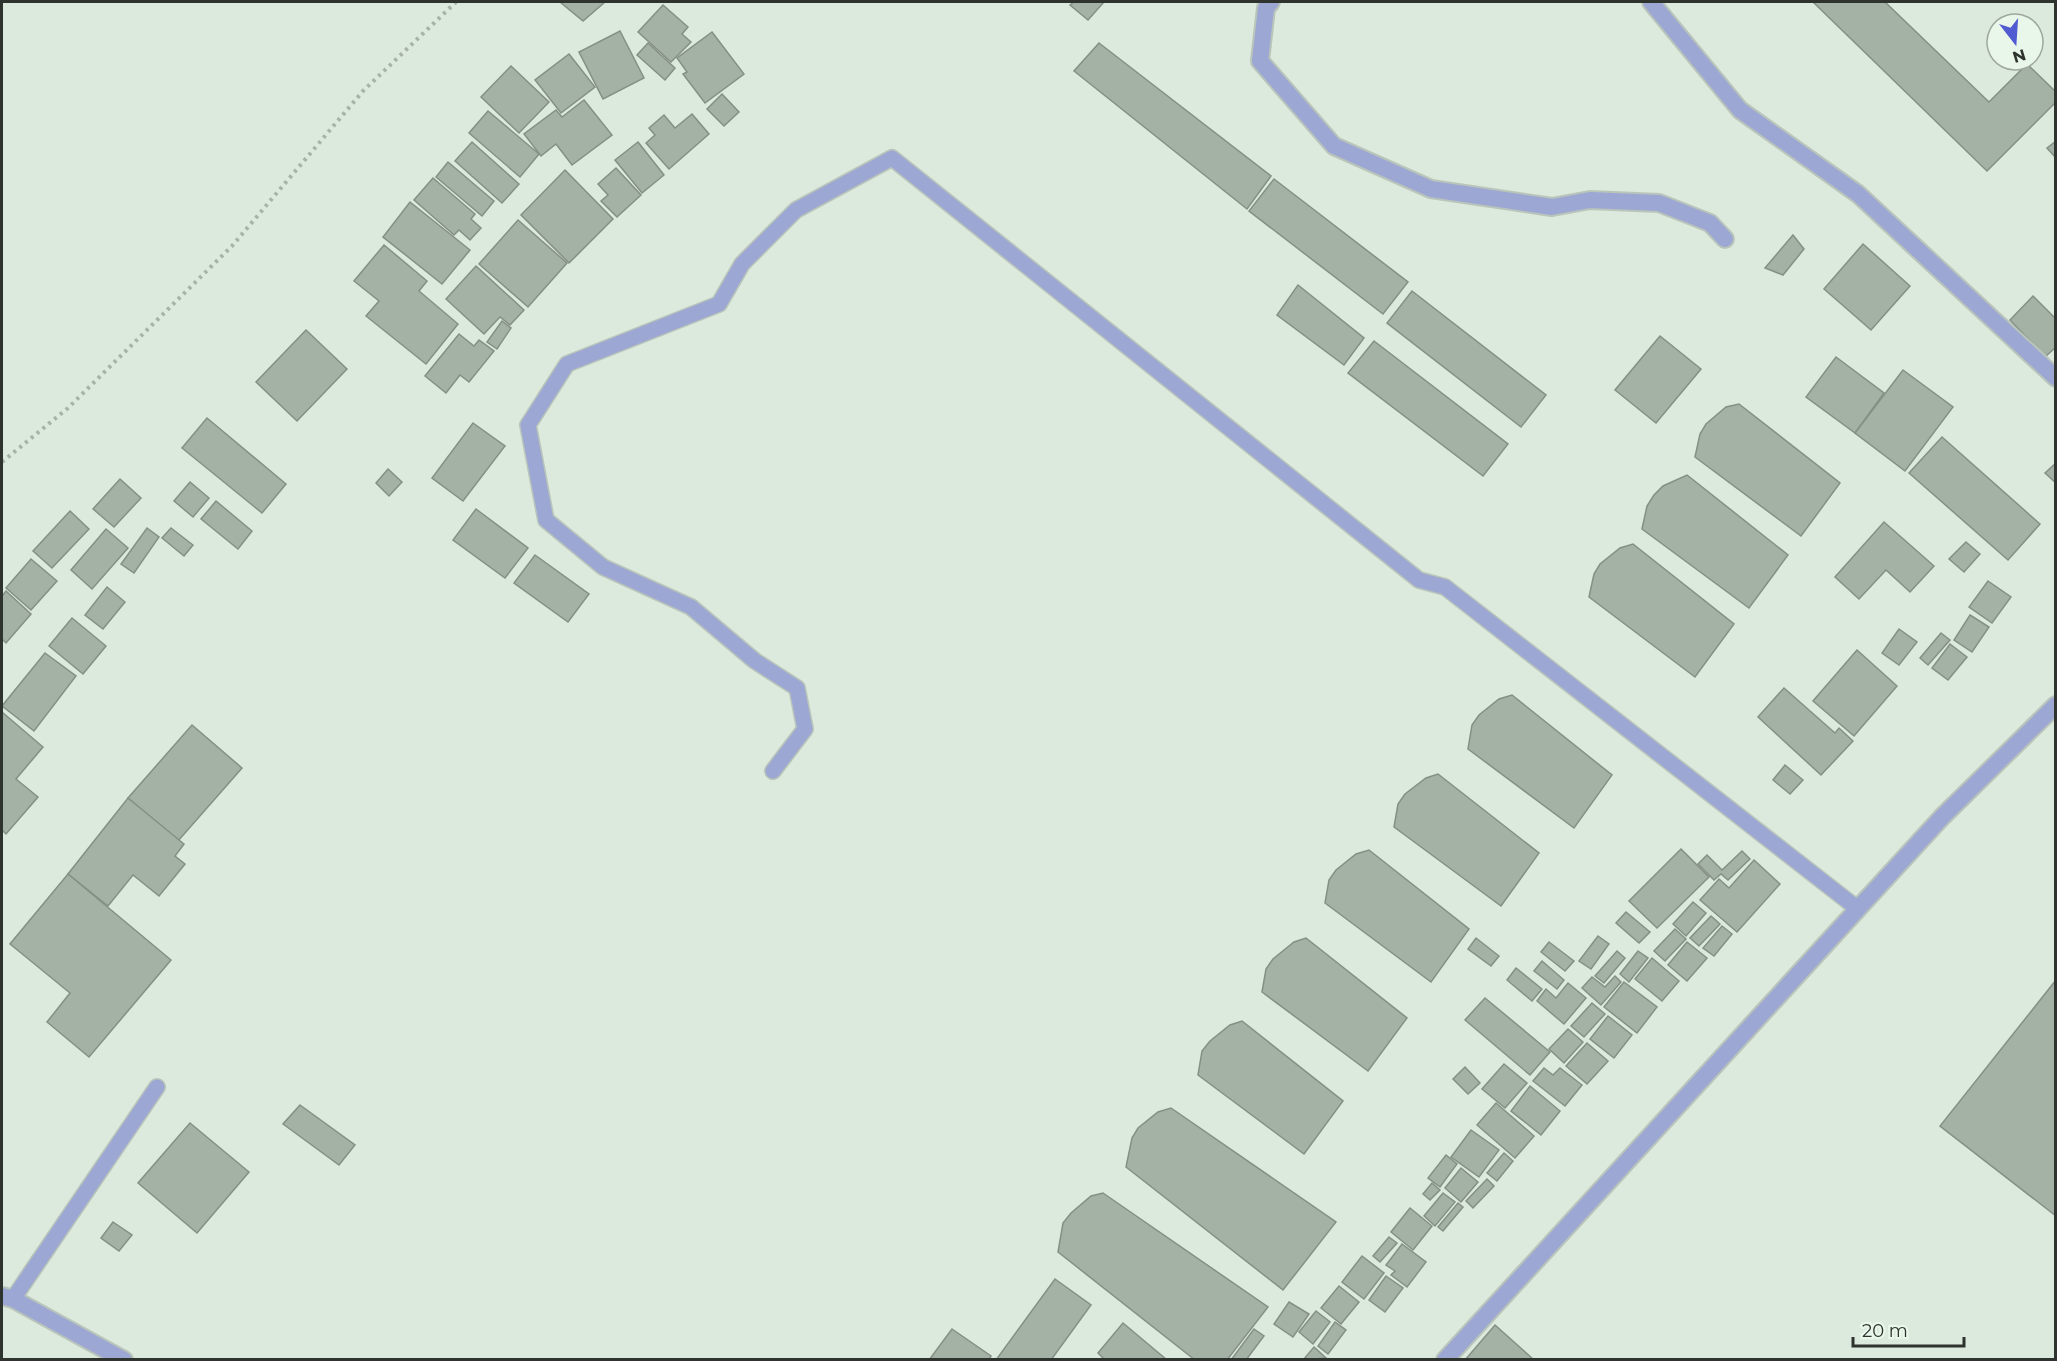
<svg xmlns="http://www.w3.org/2000/svg" width="2057" height="1361" font-family="Montserrat,sans-serif">
  <rect width="100%" height="100%" fill="#dce9dd"/>
  <g fill="#a4b1a5" stroke="#849085" stroke-width="1.5">
    <path d="M560 2H605L583 21Z"/>
    <path d="M1074 2H1104L1088 20 1070 5Z"/>
    <path d="M1813 2H1885L1989 102 2027 64 2056 92V102L1987 171Z"/>
    <path d="M663 5 688 27 682 34 691 42 671 62 638 32Z"/>
    <path d="M620 31 644 78 603 99 579 52Z"/>
    <path d="M712 32 744 74 705 103 683 74 687 72 677 58Z"/>
    <path d="M648 43 675 68 665 80 637 55Z"/>
    <path d="M1099 43 1271 176 1247 209 1074 71Z"/>
    <path d="M569 54 595 87 561 113 535 80Z"/>
    <path d="M511 66 549 102 519 133 481 97Z"/>
    <path d="M722 94 739 112 724 126 707 109Z"/>
    <path d="M584 100 612 135 572 165 556 144 541 156 524 134 556 110 562 117Z"/>
    <path d="M488 111 539 154 520 177 469 133Z"/>
    <path d="M692 114 709 134 669 169 646 143 655 135 649 128 664 115 675 128Z"/>
    <path d="M2056 141V158L2047 148Z"/>
    <path d="M472 142 519 184 502 203 455 161Z"/>
    <path d="M638 142 664 175 642 193 615 160Z"/>
    <path d="M448 162 494 201 482 216 436 177Z"/>
    <path d="M616 168 641 195 617 217 601 201 608 195 598 184Z"/>
    <path d="M565 170 613 219 569 263 521 215Z"/>
    <path d="M433 178 475 214 471 219 481 228 470 240 459 230 454 235 414 200Z"/>
    <path d="M1274 179 1408 282 1383 314 1249 211Z"/>
    <path d="M410 202 470 250 442 284 383 237Z"/>
    <path d="M518 220 567 263 528 307 479 264Z"/>
    <path d="M1793 235 1804 249 1783 275 1765 268Z"/>
    <path d="M1863 244 1910 286 1871 330 1824 289Z"/>
    <path d="M384 245 427 281 419 291 458 324 426 364 366 316 379 301 354 281Z"/>
    <path d="M476 266 524 310 510 325 500 317 484 334 446 299Z"/>
    <path d="M1298 285 1364 338 1344 365 1277 315Z"/>
    <path d="M1412 291 1546 395 1521 427 1387 323Z"/>
    <path d="M2033 296 2056 319V347L2045 357 2010 320Z"/>
    <path d="M502 321 511 328 497 349 487 342Z"/>
    <path d="M306 330 347 369 297 421 256 382Z"/>
    <path d="M459 334 474 346 479 340 494 351 469 382 460 375 446 393 425 376Z"/>
    <path d="M1660 336 1701 369 1656 423 1615 390Z"/>
    <path d="M1374 341 1508 444 1483 476 1348 373Z"/>
    <path d="M1836 357 1884 393 1855 433 1806 397Z"/>
    <path d="M1903 370 1953 407 1905 471 1855 433Z"/>
    <path d="M1739 404 1840 483 1801 536 1695 457 1700 434 1706 424 1726 407Z"/>
    <path d="M207 418 286 484 262 513 182 448Z"/>
    <path d="M473 423 505 446 463 501 432 478Z"/>
    <path d="M1942 437 2040 524 2008 560 1909 473Z"/>
    <path d="M2056 463V483L2045 473Z"/>
    <path d="M388 469 402 482 389 496 376 483Z"/>
    <path d="M1687 475 1788 555 1749 608 1642 529 1647 506 1654 495 1663 486Z"/>
    <path d="M120 479 141 498 114 527 93 509Z"/>
    <path d="M190 482 209 498 193 517 174 501Z"/>
    <path d="M216 501 252 531 238 549 201 519Z"/>
    <path d="M476 509 528 548 505 578 453 540Z"/>
    <path d="M70 511 89 529 52 568 33 551Z"/>
    <path d="M1884 522 1934 566 1910 592 1886 570 1859 599 1835 577Z"/>
    <path d="M147 528 159 537 134 573 121 564Z"/>
    <path d="M171 528 193 545 184 556 162 538Z"/>
    <path d="M106 529 128 548 92 589 71 570Z"/>
    <path d="M1966 542 1980 554 1964 572 1949 559Z"/>
    <path d="M1633 544 1734 624 1695 677 1589 597 1594 574 1600 564 1620 548Z"/>
    <path d="M535 555 589 594 568 622 514 583Z"/>
    <path d="M31 559 57 581 31 610 6 588Z"/>
    <path d="M1988 581 2011 597 1992 623 1969 607Z"/>
    <path d="M107 587 125 602 103 629 85 615Z"/>
    <path d="M6 591 31 614 6 643 2 639V596Z"/>
    <path d="M1970 615 1989 627 1972 652 1954 640Z"/>
    <path d="M72 618 106 646 83 674 49 646Z"/>
    <path d="M1899 629 1917 642 1899 665 1882 653Z"/>
    <path d="M1941 633 1950 640 1928 665 1920 658Z"/>
    <path d="M1950 644 1967 657 1948 680 1932 668Z"/>
    <path d="M1857 650 1897 686 1854 736 1813 701Z"/>
    <path d="M45 653 76 676 34 731 2 706Z"/>
    <path d="M1784 688 1835 733 1839 728 1853 741 1821 775 1758 717Z"/>
    <path d="M1512 695 1612 775 1574 828 1468 749 1472 725 1479 715 1499 699Z"/>
    <path d="M2 712 43 747 16 779 38 797 6 834 2 830Z"/>
    <path d="M192 725 242 768 178 841 128 798Z"/>
    <path d="M1785 765 1803 780 1790 794 1773 780Z"/>
    <path d="M1438 774 1539 853 1501 906 1394 827 1398 804 1405 794 1426 778Z"/>
    <path d="M128 798 184 844 175 856 185 864 159 896 133 875 108 906 68 874Z"/>
    <path d="M1681 849 1709 877 1657 928 1629 901Z"/>
    <path d="M1369 850 1469 929 1431 982 1325 903 1329 880 1336 870 1356 854Z"/>
    <path d="M1742 851 1750 859 1728 880 1721 874 1714 880 1698 864 1707 855 1722 870Z"/>
    <path d="M1754 860 1780 884 1737 932 1700 900 1719 879 1729 888Z"/>
    <path d="M68 874 171 960 89 1057 47 1022 70 993 10 944Z"/>
    <path d="M1693 902 1706 913 1686 936 1673 924Z"/>
    <path d="M1626 912 1650 932 1639 943 1616 923Z"/>
    <path d="M1711 916 1720 924 1699 946 1690 938Z"/>
    <path d="M1722 926 1732 934 1714 956 1703 948Z"/>
    <path d="M1675 929 1686 939 1665 961 1654 951Z"/>
    <path d="M1598 936 1609 944 1591 969 1579 961Z"/>
    <path d="M1306 938 1407 1018 1368 1071 1262 992 1266 969 1273 959 1294 942Z"/>
    <path d="M1476 938 1499 956 1491 966 1468 949Z"/>
    <path d="M1549 942 1574 961 1565 971 1541 952Z"/>
    <path d="M1687 942 1707 958 1687 981 1668 965Z"/>
    <path d="M1617 951 1625 958 1604 983 1595 976Z"/>
    <path d="M1638 951 1648 958 1629 982 1620 974Z"/>
    <path d="M1652 958 1679 981 1662 1001 1635 979Z"/>
    <path d="M1542 961 1564 980 1557 989 1534 971Z"/>
    <path d="M1516 968 1542 989 1532 1001 1507 980Z"/>
    <path d="M1615 976 1621 982 1601 1005 1582 988 1592 977 1605 987Z"/>
    <path d="M2056 980V1216L1940 1126Z"/>
    <path d="M1624 982 1657 1007 1637 1033 1604 1007Z"/>
    <path d="M1568 983 1586 998 1564 1024 1537 1001 1546 989 1556 998Z"/>
    <path d="M1485 998 1550 1052 1530 1075 1465 1020Z"/>
    <path d="M1592 1003 1605 1014 1584 1037 1571 1026Z"/>
    <path d="M1608 1016 1632 1035 1614 1058 1590 1039Z"/>
    <path d="M1242 1021 1343 1101 1304 1154 1198 1075 1202 1051 1210 1041 1230 1025Z"/>
    <path d="M1568 1029 1583 1042 1564 1063 1549 1049Z"/>
    <path d="M1587 1043 1608 1061 1587 1084 1566 1066Z"/>
    <path d="M1504 1064 1527 1083 1505 1108 1482 1089Z"/>
    <path d="M1465 1067 1480 1083 1468 1094 1453 1079Z"/>
    <path d="M1544 1068 1553 1075 1560 1068 1582 1085 1565 1106 1533 1081Z"/>
    <path d="M1530 1086 1560 1111 1541 1135 1511 1111Z"/>
    <path d="M1496 1103 1534 1136 1515 1158 1477 1125Z"/>
    <path d="M300 1105 355 1145 339 1165 283 1124Z"/>
    <path d="M1171 1108 1336 1222 1283 1290 1126 1167 1132 1138 1138 1128 1158 1112Z"/>
    <path d="M190 1123 249 1172 197 1233 138 1183Z"/>
    <path d="M1471 1130 1499 1150 1479 1177 1451 1157Z"/>
    <path d="M1504 1153 1513 1161 1497 1181 1487 1173Z"/>
    <path d="M1446 1155 1457 1164 1440 1187 1428 1178Z"/>
    <path d="M1461 1168 1478 1182 1461 1202 1445 1188Z"/>
    <path d="M1487 1179 1494 1186 1473 1208 1466 1201Z"/>
    <path d="M1432 1183 1440 1190 1430 1200 1423 1194Z"/>
    <path d="M1103 1193 1268 1307 1227 1360H1195L1058 1252 1063 1223 1071 1213 1091 1196Z"/>
    <path d="M1443 1193 1455 1202 1435 1226 1424 1216Z"/>
    <path d="M1458 1203 1463 1207 1443 1231 1438 1227Z"/>
    <path d="M1410 1208 1432 1226 1413 1250 1391 1232Z"/>
    <path d="M113 1222 132 1235 119 1251 101 1238Z"/>
    <path d="M1389 1237 1397 1243 1380 1262 1373 1256Z"/>
    <path d="M1402 1244 1426 1262 1407 1287 1391 1275 1395 1271 1386 1265Z"/>
    <path d="M1362 1256 1384 1273 1364 1299 1342 1282Z"/>
    <path d="M1386 1276 1403 1288 1385 1312 1369 1300Z"/>
    <path d="M1055 1279 1091 1305 1051 1360H996Z"/>
    <path d="M1339 1286 1359 1302 1341 1324 1321 1308Z"/>
    <path d="M1289 1302 1309 1314 1293 1337 1274 1324Z"/>
    <path d="M1316 1311 1330 1322 1313 1344 1299 1332Z"/>
    <path d="M1335 1322 1346 1330 1328 1354 1318 1346Z"/>
    <path d="M1123 1323 1167 1360H1105L1098 1353Z"/>
    <path d="M1495 1325 1534 1360H1465Z"/>
    <path d="M952 1329 991 1356 989 1360H929Z"/>
    <path d="M1254 1329 1264 1336 1246 1360H1231Z"/>
    <path d="M1314 1347 1326 1358 1303 1360Z"/>
  </g>
  <g fill="none" stroke-linecap="round" stroke-linejoin="round">
    <defs>
      <g id="service">
        <path d="M773 771 805 729 797 688 755 661 691 607 603 567 546 520 528 425 567 364 719 304 742 264 796 210 892 158 1419 580 1445 587 1858 909"/>
        <path d="M13 1299 157 1087"/>
      </g>
      <g id="minor">
        <path d="M1271 2 1266 8 1260 61 1334 146 1431 189 1552 207 1590 200 1659 203 1710 223 1725 239"/>
        <path d="M1651 2 1740 110 1858 194 2056 378"/>
        <path d="M2 1296 13 1299 124 1360"/>
        <path d="M1445 1360 1942 817 2056 705"/>
      </g>
    </defs>
    <use href="#service" stroke="#b9c5ba" stroke-width="18"/>
    <use href="#minor" stroke="#b9c5ba" stroke-width="20"/>
    <path stroke="#a7b2a8" stroke-width="4" stroke-dasharray="3 4.5" stroke-linecap="butt" d="M2 462 68 408 232 246 363 91 456 2"/>
    <use href="#service" stroke="#9da7d4" stroke-width="15"/>
    <use href="#minor" stroke="#9da7d4" stroke-width="16"/>
  </g>
  <rect width="2057" height="1361" fill="none" stroke="#2e332e" stroke-width="6"/>
  <g transform="translate(2015 42) rotate(163)"><circle r="28" fill="#e9f6ea" stroke="#9ea89f" stroke-width="1.5"/>
  <path d="M0-4.5L10 22L0 15L-10 22Z" fill="#515bd1"/>
  <text y="-9" font-size="16" font-weight="bold" text-anchor="middle" fill="#2e332e">N</text>
  </g>
  <path d="M1853 1337v9h111v-9" fill="none" stroke="#2e332e" stroke-width="3"/>
  <text x="1862" y="1337" font-size="18" fill="#2e332e" stroke="#e9f6ea" stroke-width="4.5" paint-order="stroke">20 m</text>
</svg>
